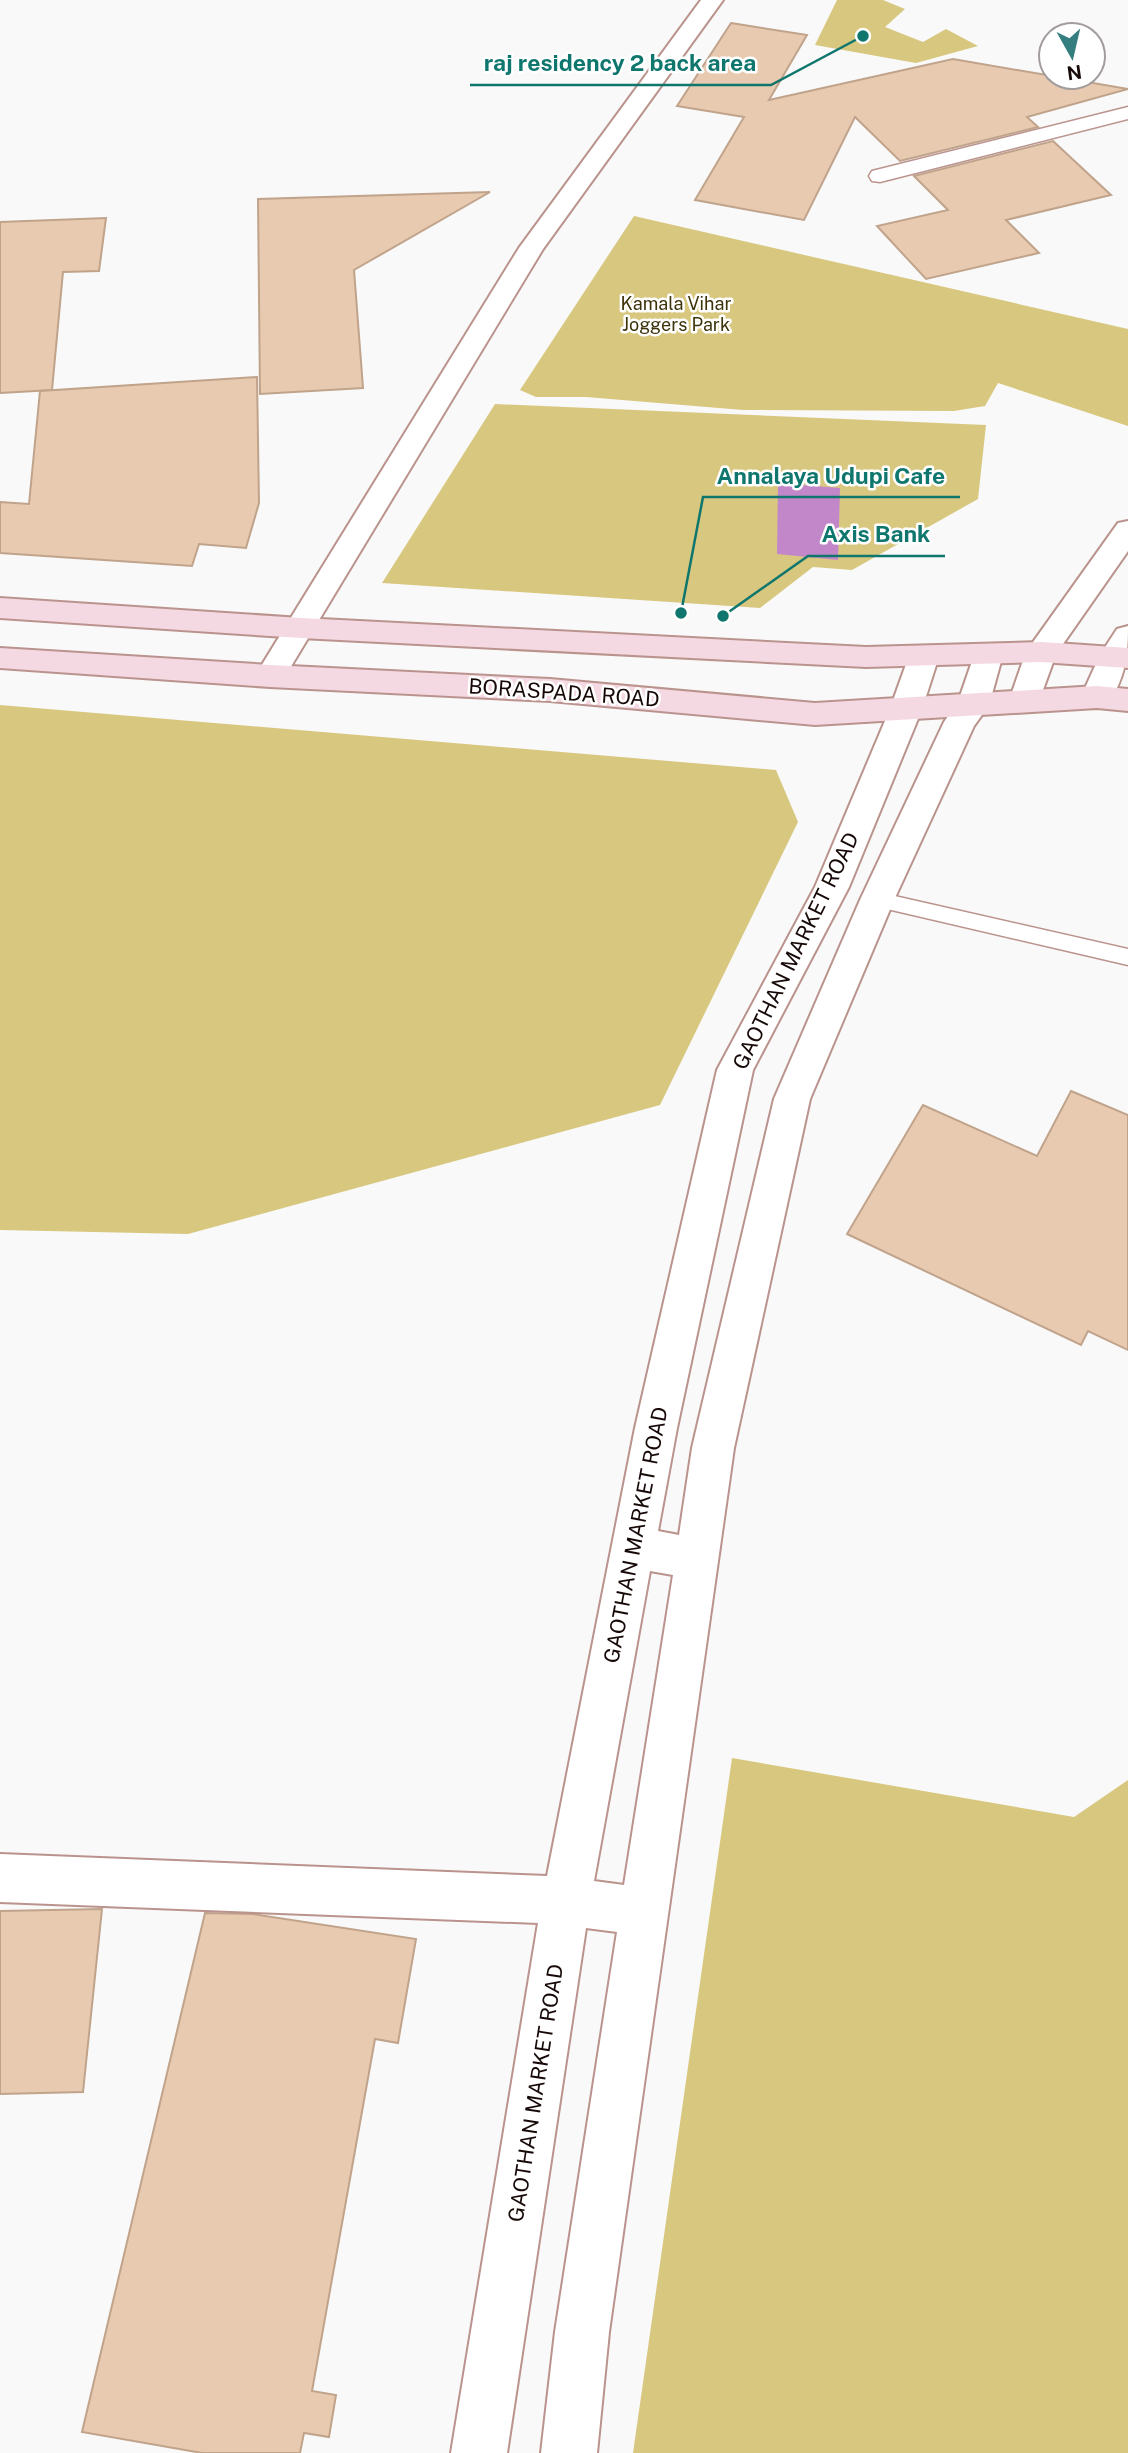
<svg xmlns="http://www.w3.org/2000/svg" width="1128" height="2453" font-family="'Public Sans',sans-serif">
  <rect width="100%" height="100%" fill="#f9f9f9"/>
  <g fill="#d8c77f">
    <path d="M837 0H883L905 9 885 27 923 42 946 29 978 46 916 63 815 45Z"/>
    <path d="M634 216 1128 329V426L998 383 985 406 954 411 743 410 586 397H536L520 390Z"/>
    <path d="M495 404 986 425 978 499 852 570 813 567 760 608 382 583Z"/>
    <path d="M0 705 776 770 798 822 660 1105 188 1234 0 1230Z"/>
    <path d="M732 1758 1074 1817 1128 1780V2453H633Z"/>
  </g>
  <path fill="#c287c9" d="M778 483 840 488 838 560 777 554Z"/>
  <g fill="#e8cab1" stroke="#c0a38b" stroke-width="2">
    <path d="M731 23 807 35 769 100 953 59 1128 89 1027 117 1038 127 900 161 855 117 804 220 695 200 744 117 677 106Z"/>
    <path d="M1053 141 1111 195 1006 220 1039 253 926 279 877 226 948 210 914 176Z"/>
    <path d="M490 192 354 270 363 388 260 394 258 199Z"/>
    <path d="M106 218 99 271 63 272 52 390 0 393V222Z"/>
    <path d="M257 377 259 503 246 548 199 544 192 566 0 553V502L29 504 40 391Z"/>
    <path d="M1071 1091 1128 1115V1350L1088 1331 1081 1345 847 1234 923 1105 1037 1156Z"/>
    <path d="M102 1909 83 2092 0 2094V1911Z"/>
    <path d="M205 1913 252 1914 416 1939 398 2043 375 2039 312 2391 336 2395 329 2437 304 2433 300 2453H202L82 2432Z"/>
  </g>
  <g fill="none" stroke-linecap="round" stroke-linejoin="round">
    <defs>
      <path id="service" d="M877 892 1128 949V965L870 905 867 900 870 895Z"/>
      <path id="pedestrian" d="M1128 107V119L880 182 872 181 869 176 872 171Z"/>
      <g id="minor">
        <path d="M701 0H723L543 249 281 683 270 687 259 683 255 676 519 248Z"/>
        <path d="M988 644 999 647 1003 654 989 705 974 726 894 900 810 1099 734 1448 609 2332 597 2453H541L555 2332 617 1932 586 1928 507 2453H451L538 1923 0 1902V1854L547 1876 635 1428 717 1070 815 887 890 709 909 656 913 649 924 646 935 649 939 656 922 709 849 887 753 1070 677 1428 658 1531 679 1535 692 1448 774 1099 860 900 944 722 958 702 977 647ZM650 1571 673 1575 624 1885 594 1881Z"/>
      </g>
      <g id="tertiary">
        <path d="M1128 521V551L1056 654 1036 709 1025 712 1014 709 1009 701 1026 652 1118 523Z"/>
        <path d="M1128 626C1128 658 1125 676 1108 705L1097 708 1086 705 1081 697 1100 655 1117 629Z"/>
      </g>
      <g id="secondary">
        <path d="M0 598 301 618 866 647 1041 642 1128 648V668L1041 662 866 667 301 638 0 618Z"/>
        <path d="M0 648 270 665 550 679 815 703 1097 686 1128 689V711L1097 708 815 725 550 701 270 687 0 668Z"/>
      </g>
    </defs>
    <use href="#service" stroke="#ba938d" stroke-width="3"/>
    <use href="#pedestrian" stroke="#ba938d" stroke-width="3"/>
    <use href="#minor" stroke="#ba938d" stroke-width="4"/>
    <use href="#tertiary" stroke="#ba938d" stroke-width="4"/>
    <use href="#secondary" stroke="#ba938d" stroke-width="4"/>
    <use href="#service" fill="#fff" fill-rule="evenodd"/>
    <use href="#pedestrian" fill="#fff" fill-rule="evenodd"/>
    <use href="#minor" fill="#fff" fill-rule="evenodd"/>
    <use href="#tertiary" fill="#fff" fill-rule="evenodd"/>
    <use href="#secondary" fill="#f4d9e3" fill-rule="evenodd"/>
  </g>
  <g text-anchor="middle" stroke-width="5" stroke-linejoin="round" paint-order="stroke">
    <g font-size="18" fill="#3d340c" stroke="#fff">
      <text x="676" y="310">Kamala Vihar<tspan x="676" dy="21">Joggers Park</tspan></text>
    </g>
    <g font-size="21" fill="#160907" stroke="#fff">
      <text transform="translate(564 693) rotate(4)" y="7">BORASPADA ROAD</text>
      <text transform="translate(796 951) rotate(-64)" y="7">GAOTHAN MARKET ROAD</text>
      <text transform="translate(636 1535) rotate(-79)" y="7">GAOTHAN MARKET ROAD</text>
      <text transform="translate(536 2093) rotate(-81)" y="7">GAOTHAN MARKET ROAD</text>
    </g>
  </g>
  <path fill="none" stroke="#0f766e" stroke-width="2.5" d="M863 36L771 85H470M681 613L703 497H960M723 616L808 556H945"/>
  <g fill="#0f766e" stroke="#fff" stroke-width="2.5">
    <circle cx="863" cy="36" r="7"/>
    <circle cx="681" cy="613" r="7"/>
    <circle cx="723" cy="616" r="7"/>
  </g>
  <g font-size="23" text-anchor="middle" font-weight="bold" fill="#0f766e" stroke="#fff" stroke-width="5" stroke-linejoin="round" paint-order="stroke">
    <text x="620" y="71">raj residency 2 back area</text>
    <text x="831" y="484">Annalaya Udupi Cafe</text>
    <text x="876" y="542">Axis Bank</text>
  </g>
  <g transform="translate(1072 56) rotate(172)"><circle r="33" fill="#ffffff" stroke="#a29d9c" stroke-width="2"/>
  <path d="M0-5L12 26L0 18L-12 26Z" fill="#357e7f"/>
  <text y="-10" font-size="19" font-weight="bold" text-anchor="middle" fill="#160907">N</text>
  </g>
</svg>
